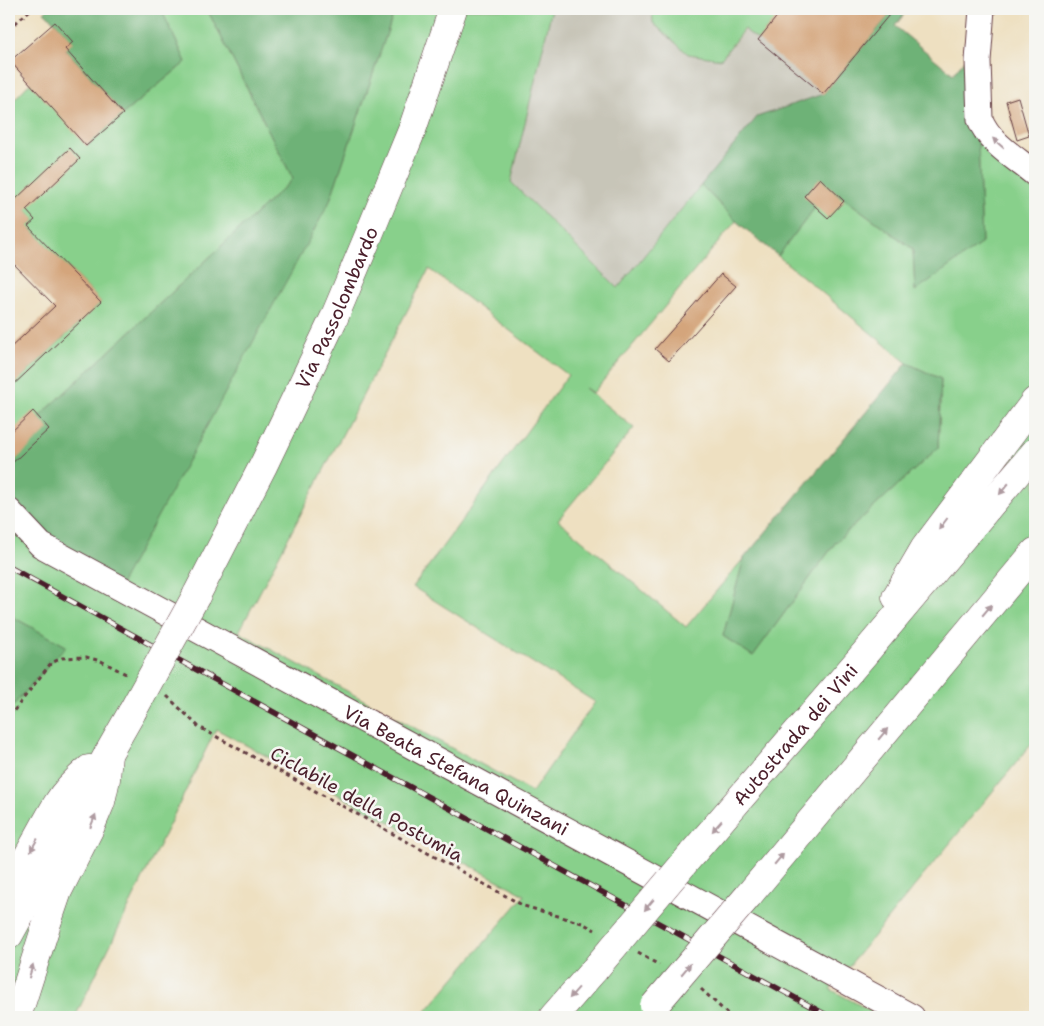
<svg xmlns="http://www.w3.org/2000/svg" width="1044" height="1026" font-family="'Shantell Sans',sans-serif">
  <rect width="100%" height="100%" fill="#f6f6f2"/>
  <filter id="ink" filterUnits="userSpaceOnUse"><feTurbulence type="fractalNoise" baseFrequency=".02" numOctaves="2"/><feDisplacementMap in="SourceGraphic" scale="10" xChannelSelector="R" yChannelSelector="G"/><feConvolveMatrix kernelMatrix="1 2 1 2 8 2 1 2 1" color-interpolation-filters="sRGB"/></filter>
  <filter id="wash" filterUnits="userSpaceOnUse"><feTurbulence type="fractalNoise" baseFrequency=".0096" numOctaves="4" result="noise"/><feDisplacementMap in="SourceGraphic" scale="20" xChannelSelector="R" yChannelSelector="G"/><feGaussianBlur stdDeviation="1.12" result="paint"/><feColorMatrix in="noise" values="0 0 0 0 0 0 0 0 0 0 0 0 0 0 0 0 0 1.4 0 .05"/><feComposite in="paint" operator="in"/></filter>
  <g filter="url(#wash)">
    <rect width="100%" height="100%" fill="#eee0c1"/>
    <path fill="#c7c5b8" d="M552 9H652L653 23 688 54 721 59 745 29 823 94 757 117 618 288 511 182Z"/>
    <g fill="#88d08b" stroke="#69785b" fill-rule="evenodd">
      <path d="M161 9H207L293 179 9 445V389L101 302 28 226 35 220 9 192V105L30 83 87 146 123 114 186 62Z"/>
      <path d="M395 9H552L511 182 618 288 701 185 736 221 593 393 585 388 634 428 558 520 686 627 744 558 723 636 753 656 836 542 938 448 941 379 907 363 778 256 830 188 913 249 915 290 982 243 978 142 1035 191V740L830 989 882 1017H421L525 895 216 729 75 1017H9V710L66 646 9 615V512L329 203ZM429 269 568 375 413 587 595 702 532 792 239 632Z"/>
      <path d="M652 9H784L758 40 744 29 721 59 688 54 653 23Z"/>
    </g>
    <g fill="#6eb277" stroke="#5c6851">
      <path d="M47 9H161L186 62 123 114 65 49 72 42 55 22 44 12Z"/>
      <path d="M207 9H395L329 203 120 585 9 512V445L293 179Z"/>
      <path d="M894 9H908L895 26 953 74 965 59 967 117 971 130 978 142 982 243 915 291 913 249 830 188 778 256 736 221 701 185 757 117 823 94Z"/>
      <path d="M907 363 941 379 938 448 836 542 753 656 723 636 744 558Z"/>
      <path d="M9 615 66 646 9 710Z"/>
    </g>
    <g id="blocks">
      <g fill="#d4a57b">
        <path d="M783 9H894L823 94 758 40Z"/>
        <path d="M55 22 73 42 65 49 123 114 86 146 10 61Z"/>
        <path d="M1031 69H1035V99H1033Z"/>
        <path d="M1018 97 1029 136 1017 140 1006 101Z"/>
        <path d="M70 148 80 159 26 210 35 220 28 226 101 302 9 389V349L55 306 9 259V192L16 199Z"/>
        <path d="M820 178 844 201 828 218 804 196Z"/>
        <path d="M721 274 736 286 669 361 655 349Z"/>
        <path d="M33 411 49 429 9 466V434Z"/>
      </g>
    </g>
  </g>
  <g filter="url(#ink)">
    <use href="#blocks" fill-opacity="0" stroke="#633c42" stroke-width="1"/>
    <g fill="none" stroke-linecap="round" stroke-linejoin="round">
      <defs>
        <g id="minor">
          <path d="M982 9 978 61 980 119C989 143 1016 158 1035 174"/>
          <path id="s1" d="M9 511 41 545 912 1017"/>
        </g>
        <g id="major">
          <path id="s2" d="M196 596 264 464 334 318 368 237 412 130 453 9"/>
          <path d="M9 885C28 860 41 830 57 804 65 791 77 779 89 769"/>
          <path d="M9 935 108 754 132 712"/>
          <path d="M17 1017 46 926 58 891 90 828 101 802 106 779 108 754"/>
        </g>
        <g id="highway">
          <path d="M896 597 924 549 1035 401"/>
          <path id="s3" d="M692 854 860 659 1035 452"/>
          <path d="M748 896 1035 552"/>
          <path d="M553 1017 595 969"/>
        </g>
      </defs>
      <use href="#minor" stroke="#633c42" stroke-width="27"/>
      <use href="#major" stroke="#633c42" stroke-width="29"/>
      <use href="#highway" stroke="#633c42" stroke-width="29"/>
      <g stroke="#633c42" stroke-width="3" stroke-dasharray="4 4" stroke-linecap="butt">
        <path d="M9 29 31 9"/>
        <path d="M167 696 199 727 524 906 582 923 595 930"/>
        <path d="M9 717 51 663 62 658 86 657 101 661 126 674"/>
        <path d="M638 953 659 965"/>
        <path d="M701 989 731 1017"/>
      </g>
      <use href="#minor" stroke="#fff" stroke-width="25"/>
      <use href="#major" stroke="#fff" stroke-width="28"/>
      <use href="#highway" stroke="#fff" stroke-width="28"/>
      <defs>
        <path id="rail" d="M9 567 830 1017"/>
      </defs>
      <use href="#rail" stroke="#4a1f2b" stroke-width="5.5"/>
      <use href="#rail" stroke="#f6f6f2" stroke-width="4" stroke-dasharray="11" stroke-linecap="butt"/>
      <defs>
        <path id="major-bridge" d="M132 712 196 596"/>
        <g id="highway-bridge">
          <path d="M595 969 692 854"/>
          <path d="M654 1006 748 896"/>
        </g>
      </defs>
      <use href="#major-bridge" stroke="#633c42" stroke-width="29" stroke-linecap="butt"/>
      <use href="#highway-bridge" stroke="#633c42" stroke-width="29" stroke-linecap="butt"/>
      <use href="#major-bridge" stroke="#fff" stroke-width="28"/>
      <use href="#highway-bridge" stroke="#fff" stroke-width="28"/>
    </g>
    <defs><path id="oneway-solid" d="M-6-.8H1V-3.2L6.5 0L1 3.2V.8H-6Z" transform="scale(1.25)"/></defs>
    <g fill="#ae9aa0">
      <use href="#oneway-solid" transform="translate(998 143) rotate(-138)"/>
      <use href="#oneway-solid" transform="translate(1004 489) rotate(130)"/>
      <use href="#oneway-solid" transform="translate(943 524) rotate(127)"/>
      <use href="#oneway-solid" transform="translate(987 610) rotate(-50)"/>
      <use href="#oneway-solid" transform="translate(883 734) rotate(-50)"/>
      <use href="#oneway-solid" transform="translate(93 821) rotate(-68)"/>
      <use href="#oneway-solid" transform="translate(717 826) rotate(131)"/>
      <use href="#oneway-solid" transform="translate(34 845) rotate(120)"/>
      <use href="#oneway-solid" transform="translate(779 859) rotate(-50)"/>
      <use href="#oneway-solid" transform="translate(649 905) rotate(130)"/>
      <use href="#oneway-solid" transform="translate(686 969) rotate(-50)"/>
      <use href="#oneway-solid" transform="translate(31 971) rotate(-73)"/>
      <use href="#oneway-solid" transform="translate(574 993) rotate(131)"/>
    </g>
  </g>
  <g text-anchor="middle" stroke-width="5" stroke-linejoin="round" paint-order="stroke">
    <g font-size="19" fill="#4a1f2b" stroke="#f6f6f2">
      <text dy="7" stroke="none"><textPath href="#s2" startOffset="321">Via Passolombardo</textPath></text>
      <text dy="7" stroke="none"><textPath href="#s3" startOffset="158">Autostrada dei Vini</textPath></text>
      <text dy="7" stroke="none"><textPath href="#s1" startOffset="519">Via Beata Stefana Quinzani</textPath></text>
      <text transform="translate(367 804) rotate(29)" y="7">Ciclabile della Postumia</text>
    </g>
  </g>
  <rect width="1044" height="1026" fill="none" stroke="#f6f6f2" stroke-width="30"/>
</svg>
